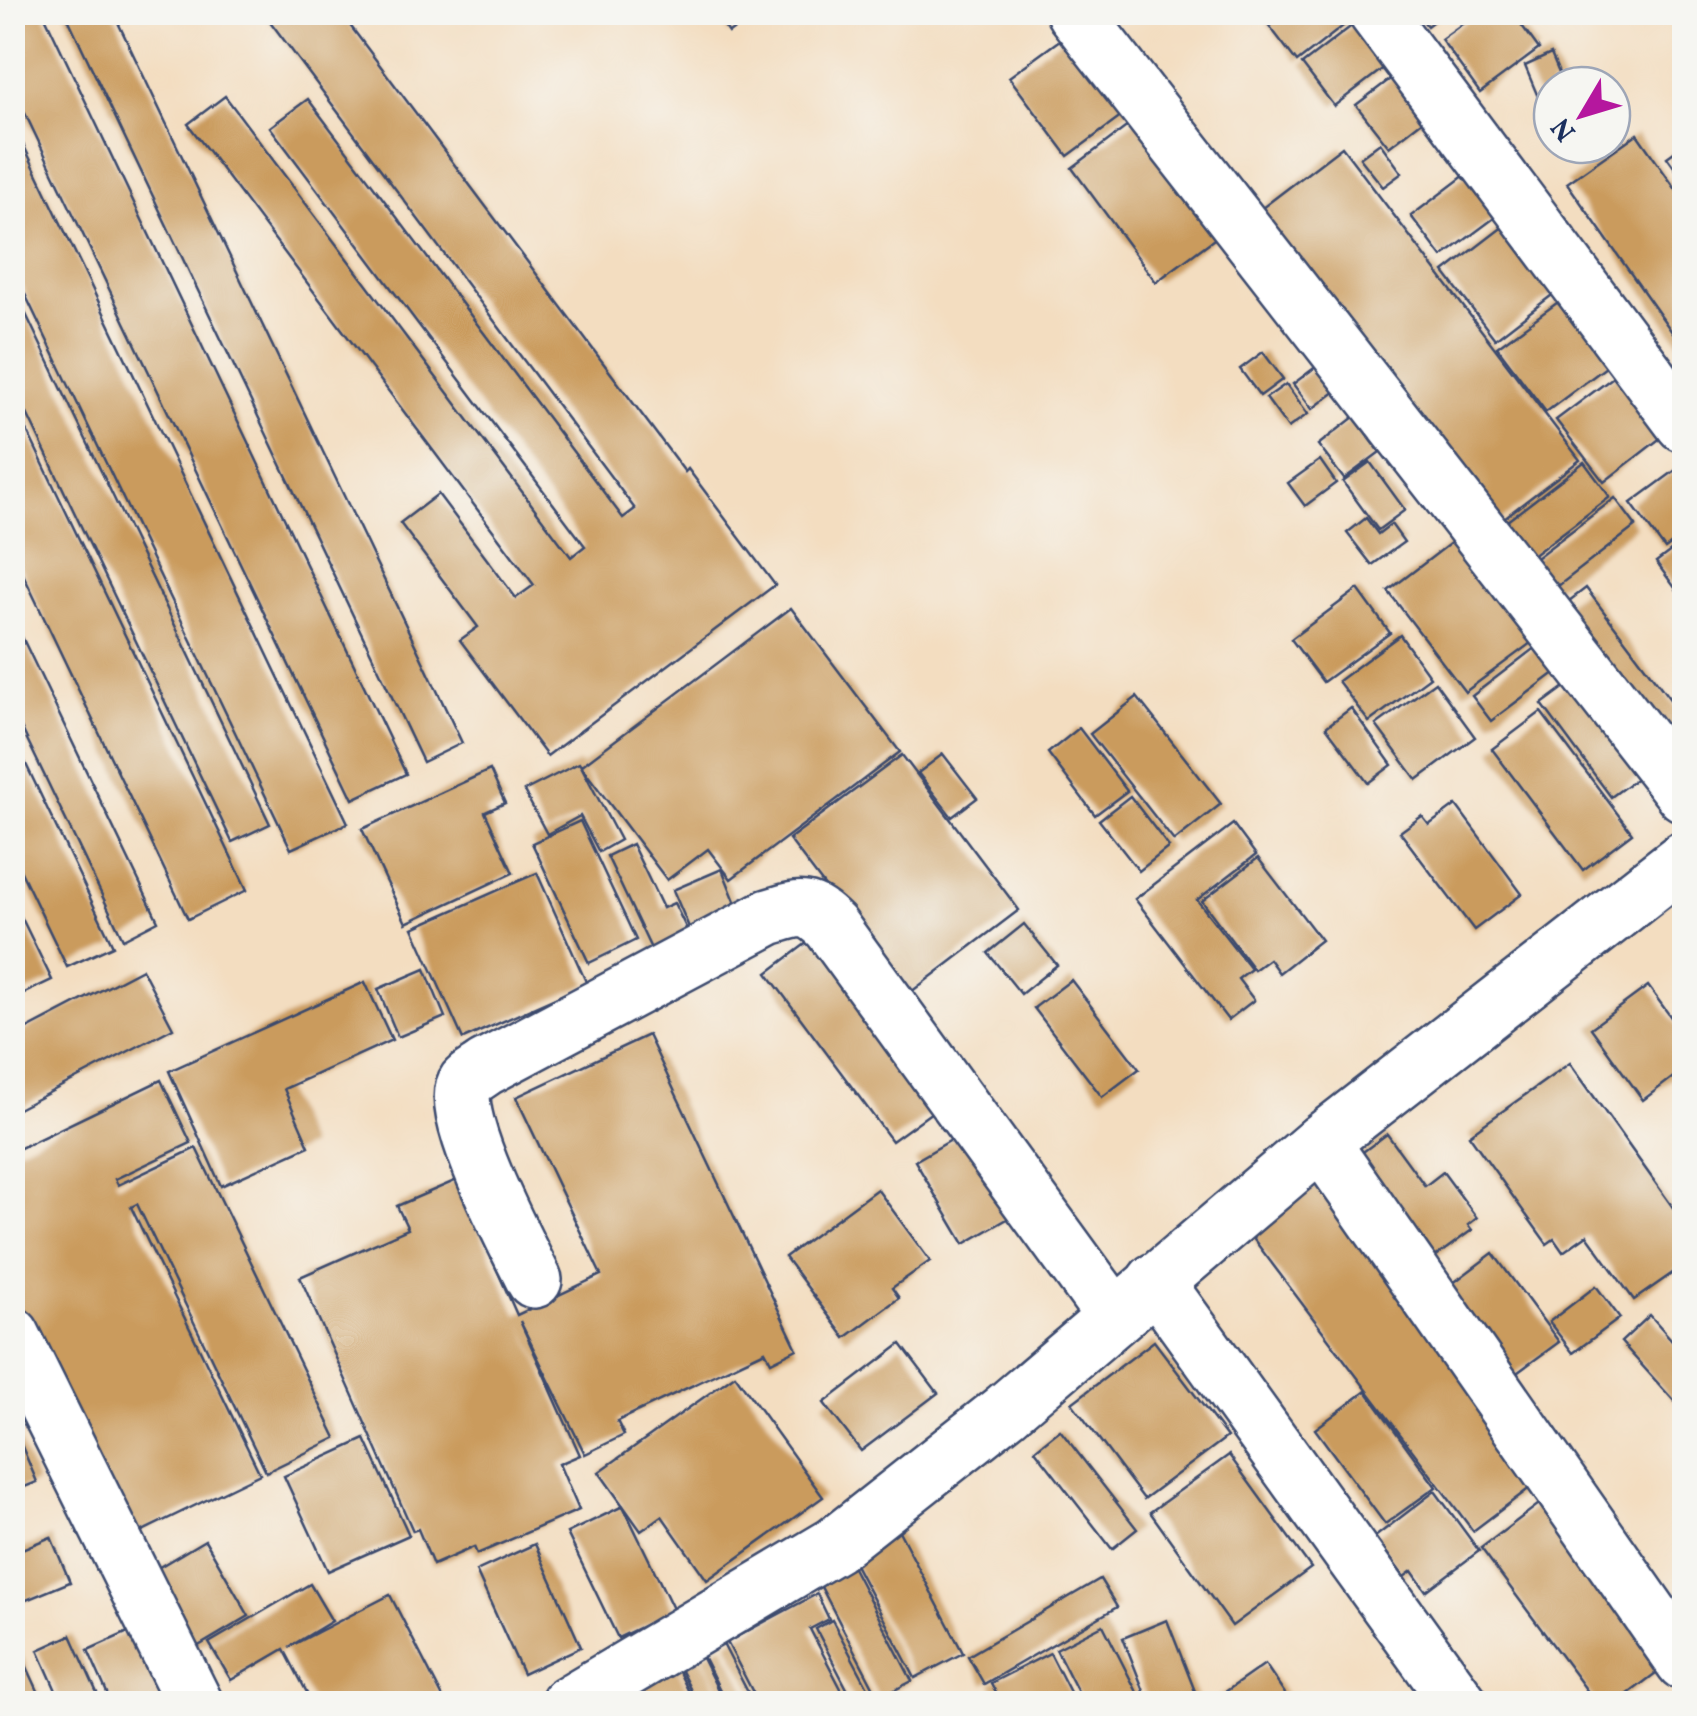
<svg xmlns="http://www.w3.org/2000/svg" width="1697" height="1716" font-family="Vollkorn,serif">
  <rect width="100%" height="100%" fill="#f6f6f2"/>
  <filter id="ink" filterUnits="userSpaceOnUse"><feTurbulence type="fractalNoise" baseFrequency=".01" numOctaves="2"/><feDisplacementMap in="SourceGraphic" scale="20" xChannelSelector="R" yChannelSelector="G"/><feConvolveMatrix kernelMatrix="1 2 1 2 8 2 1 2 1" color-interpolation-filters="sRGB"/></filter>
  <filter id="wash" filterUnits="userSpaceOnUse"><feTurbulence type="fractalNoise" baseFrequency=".0048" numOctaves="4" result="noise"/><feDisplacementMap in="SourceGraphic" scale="40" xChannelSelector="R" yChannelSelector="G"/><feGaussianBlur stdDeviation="2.25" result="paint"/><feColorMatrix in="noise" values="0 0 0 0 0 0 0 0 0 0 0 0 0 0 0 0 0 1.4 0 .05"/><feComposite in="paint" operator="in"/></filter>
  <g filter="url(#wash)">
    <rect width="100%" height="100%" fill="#f3ddc0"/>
    <g id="blocks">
      <g fill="#ca9b5d">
        <path d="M12 12H43L406 774 353 799 12 86Z"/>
        <path d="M65 12H113L462 743 423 762Z"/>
        <path d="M263 12H340L685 472 688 469 775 585 547 756 460 640 478 627 400 523 438 494 516 598 534 585 188 124 225 96 571 557 585 546 270 127 308 99 623 518 635 509Z"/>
        <path d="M714 12H757L729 33Z"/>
        <path d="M1265 12H1361L1297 62 1261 15Z"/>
        <path d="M1417 12H1445L1427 26Z"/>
        <path d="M1479 12H1512L1539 49 1480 93 1441 39Z"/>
        <path d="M1362 18 1394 60 1334 106 1302 64Z"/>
        <path d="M1079 26 1137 105 1068 156 1009 77Z"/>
        <path d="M1551 54 1564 85H1552V100L1541 104 1525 66Z"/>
        <path d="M1402 70 1434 112 1389 147 1356 105Z"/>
        <path d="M1145 113 1229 228 1156 282 1072 168Z"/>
        <path d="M12 121 348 823 291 849 12 267Z"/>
        <path d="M1637 134 1684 201V349L1567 183Z"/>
        <path d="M1380 143 1402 173 1383 187 1360 158Z"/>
        <path d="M1684 145V181L1667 157Z"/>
        <path d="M1342 147 1580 460 1487 531 1249 218Z"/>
        <path d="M1469 172 1501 213 1442 257 1411 216Z"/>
        <path d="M1517 216 1569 282 1495 339 1444 272Z"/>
        <path d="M12 285 270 824 232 842 12 382Z"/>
        <path d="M1565 297 1614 361 1546 412 1497 347Z"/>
        <path d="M1263 352 1283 379 1260 396 1240 369Z"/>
        <path d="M1317 366 1336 391 1312 409 1293 384Z"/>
        <path d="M1620 372 1667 433 1604 482 1556 420Z"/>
        <path d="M1286 384 1308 414 1288 428 1266 398Z"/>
        <path d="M12 399 247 890 188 919 12 551Z"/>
        <path d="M1354 417 1380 452 1344 479 1318 445Z"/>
        <path d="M1320 460 1336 483 1305 506 1288 483Z"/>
        <path d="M1370 462 1405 510 1378 530 1343 482Z"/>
        <path d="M1584 462 1610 497 1515 569 1489 535Z"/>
        <path d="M1684 464V535L1665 549 1631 503Z"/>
        <path d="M1615 498 1636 526 1549 593 1528 564Z"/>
        <path d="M1366 518 1378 534 1391 524 1404 542 1372 565 1347 533Z"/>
        <path d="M1465 532 1543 634 1465 692 1388 591Z"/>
        <path d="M1684 541V600L1656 562Z"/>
        <path d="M1586 588 1684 718V780L1556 611Z"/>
        <path d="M1358 589 1390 633 1323 682 1291 639Z"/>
        <path d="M791 608 900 752 731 879 708 849 667 880 581 766 620 840 599 852 580 816 547 834 524 791 579 763 581 766Z"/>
        <path d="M12 616 158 921 123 939 12 708Z"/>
        <path d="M1400 635 1430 677 1369 722 1338 681Z"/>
        <path d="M1545 640 1564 666 1491 721 1472 696Z"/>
        <path d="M1584 673 1653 766 1611 797 1542 704Z"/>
        <path d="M1435 682 1475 737 1417 780 1376 725Z"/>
        <path d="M1137 697 1221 804 1174 841 1090 734Z"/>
        <path d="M1351 708 1392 765 1368 783 1326 727Z"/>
        <path d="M1541 712 1632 833 1583 870 1492 749Z"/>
        <path d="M1079 728 1127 791 1095 815 1048 753Z"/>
        <path d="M12 735 113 946 67 967 12 853Z"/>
        <path d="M943 754 977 798 952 817 918 773Z"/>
        <path d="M902 755 1019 910 907 995 789 839Z"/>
        <path d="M490 770 505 803 485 812 513 873 406 923 362 829Z"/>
        <path d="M1130 796 1169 847 1139 871 1099 820Z"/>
        <path d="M1456 805 1522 894 1474 930 1400 832 1422 816 1429 825Z"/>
        <path d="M580 821 636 940 589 963 532 843Z"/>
        <path d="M1233 824 1256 855 1197 900 1251 969 1238 979 1254 1000 1228 1020 1135 899Z"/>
        <path d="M632 844 663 908 674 903 691 938 654 955 607 856Z"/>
        <path d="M1258 858 1321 940 1279 973 1269 959 1254 970 1202 901Z"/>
        <path d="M722 869 737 906 694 939 673 890Z"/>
        <path d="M537 873 587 984 463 1039 413 928Z"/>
        <path d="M12 898 52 980 12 999Z"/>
        <path d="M1024 924 1057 965 1021 994 988 953Z"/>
        <path d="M824 930 950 1099 892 1141 767 973Z"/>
        <path d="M142 969 173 1028 12 1112V1037Z"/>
        <path d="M425 969 445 1017 398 1037 378 989Z"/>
        <path d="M1071 980 1139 1069 1102 1097 1034 1008Z"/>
        <path d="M365 982 392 1040 284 1089 309 1146 221 1186 169 1071Z"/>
        <path d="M1648 986 1684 1035V1069L1643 1100 1591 1028Z"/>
        <path d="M648 1035 797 1349 771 1362 765 1351 617 1421 624 1435 585 1454 520 1321 580 1455 559 1464 579 1510 477 1554 474 1547 433 1565 418 1529 413 1531 300 1277 408 1229 397 1206 457 1180 517 1315 601 1275 516 1097Z"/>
        <path d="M1570 1063 1684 1223V1265L1634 1300 1587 1235 1563 1252 1554 1239 1547 1244 1469 1135Z"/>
        <path d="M161 1080 191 1143 115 1179 118 1185 196 1148 336 1438 266 1472 137 1204 131 1207 260 1474 126 1539 12 1305V1229L19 1226 12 1213V1152Z"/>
        <path d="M965 1132 1014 1215 964 1244 915 1161Z"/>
        <path d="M1387 1134 1425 1186 1443 1172 1477 1218 1468 1225 1472 1230 1424 1265 1348 1163Z"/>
        <path d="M1323 1178 1547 1475 1473 1531 1249 1233Z"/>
        <path d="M877 1189 930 1261 892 1288 899 1298 845 1338 785 1257Z"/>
        <path d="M1493 1253 1559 1342 1510 1378 1444 1290Z"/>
        <path d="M1596 1286 1620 1318 1573 1353 1549 1322Z"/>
        <path d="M1650 1315 1684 1354V1392L1674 1401 1621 1342Z"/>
        <path d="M1154 1341 1227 1437 1144 1499 1072 1403Z"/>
        <path d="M901 1344 938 1393 861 1451 824 1403Z"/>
        <path d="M735 1375 823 1497 707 1580 662 1516 641 1531 599 1472Z"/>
        <path d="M1366 1391 1436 1487 1385 1524 1315 1429Z"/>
        <path d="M12 1423 37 1482 12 1492Z"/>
        <path d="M1060 1430 1137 1529 1112 1549 1035 1450Z"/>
        <path d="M365 1439 409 1535 328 1571 284 1476Z"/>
        <path d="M1229 1455 1311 1568 1232 1626 1150 1512Z"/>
        <path d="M1435 1491 1479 1551 1426 1591 1412 1571 1404 1577 1375 1537Z"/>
        <path d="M1555 1492 1677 1657 1615 1704H1597L1481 1548Z"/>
        <path d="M623 1506 674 1611 618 1638 567 1533Z"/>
        <path d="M898 1529 963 1653 915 1678 850 1555Z"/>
        <path d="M51 1537 70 1582 12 1606V1553Z"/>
        <path d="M205 1540 249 1616 190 1651 146 1575Z"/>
        <path d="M535 1544 581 1647 523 1674 476 1571Z"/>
        <path d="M851 1564 912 1681 879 1698 818 1581Z"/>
        <path d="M1100 1579 1117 1607 984 1684 968 1656Z"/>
        <path d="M310 1584 332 1621 289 1647 390 1595 443 1698 431 1704H313L284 1649 231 1680 209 1643Z"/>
        <path d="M817 1594 829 1619 810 1629 849 1704H759L727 1642Z"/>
        <path d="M832 1620 872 1695 855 1704 816 1629Z"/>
        <path d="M1167 1620 1200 1704H1149L1123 1638Z"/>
        <path d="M146 1624 179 1696 163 1704H112L88 1650Z"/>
        <path d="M1103 1625 1143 1704H1084L1056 1649Z"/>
        <path d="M12 1634 44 1704H12Z"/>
        <path d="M71 1635 102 1704H62L38 1650Z"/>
        <path d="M723 1644 754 1704H727L703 1656Z"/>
        <path d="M1050 1653 1076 1704H1002L991 1683Z"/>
        <path d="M701 1656 725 1704H698L679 1667Z"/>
        <path d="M1265 1664 1292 1704H1208Z"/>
        <path d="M677 1668 695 1704H641L634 1690Z"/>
      </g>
    </g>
  </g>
  <g filter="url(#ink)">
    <use href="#blocks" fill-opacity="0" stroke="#3b496d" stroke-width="2.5"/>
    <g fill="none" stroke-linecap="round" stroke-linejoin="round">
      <defs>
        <g id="minor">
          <path d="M1074 12 1684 794"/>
          <path d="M1376 12 1684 424"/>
          <path d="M1321 1142 1684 1662"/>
          <path d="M534 1280C518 1247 445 1111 466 1082 470 1077 480 1072 485 1068L769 917C800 908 807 903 831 927L1114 1316"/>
          <path d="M1155 1281 1460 1704"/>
          <path d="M12 1335 195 1704"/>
          <path d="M568 1704 835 1545 1005 1411 1321 1142 1684 859"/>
        </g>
      </defs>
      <use href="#minor" stroke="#3b496d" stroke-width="60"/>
      <use href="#minor" stroke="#fff" stroke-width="55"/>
    </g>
  </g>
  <rect width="1697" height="1716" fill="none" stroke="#f6f6f2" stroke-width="50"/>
  <g transform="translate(1582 115) rotate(232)"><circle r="48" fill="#f6f6f2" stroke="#9ea6b7" stroke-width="2.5"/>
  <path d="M0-8L18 38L0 25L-18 38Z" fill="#b5179e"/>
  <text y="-15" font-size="28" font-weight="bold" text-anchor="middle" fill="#1b2f5e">N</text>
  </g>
</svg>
